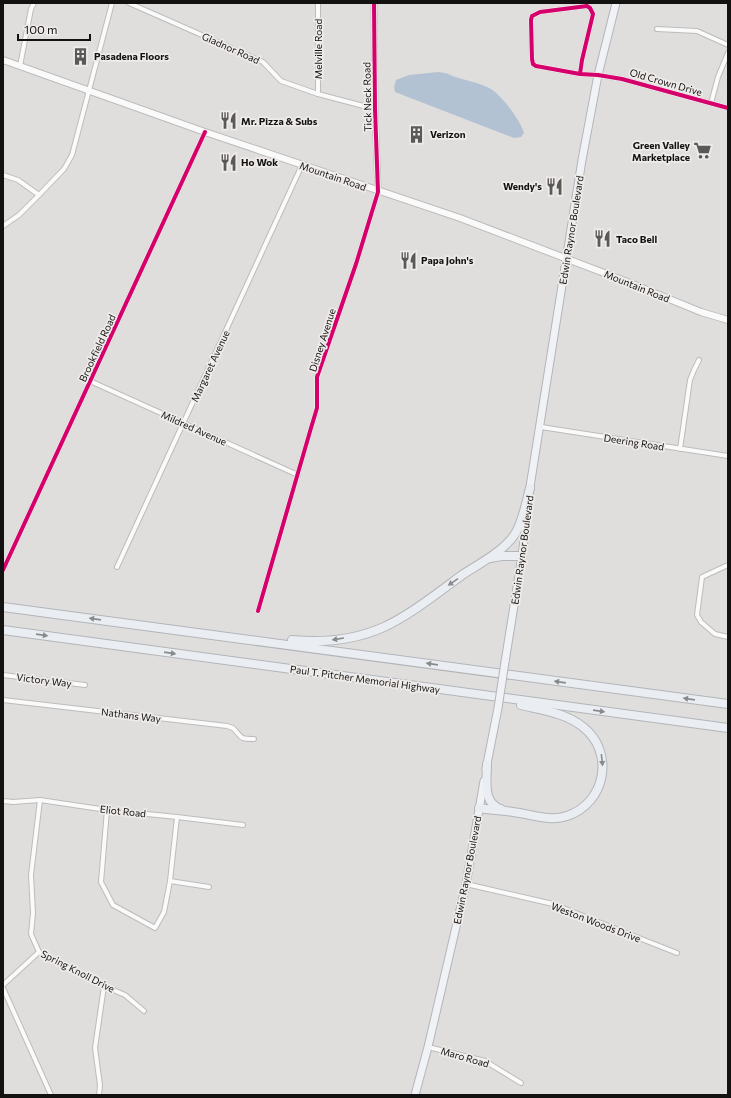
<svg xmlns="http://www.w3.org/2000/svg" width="731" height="1098" font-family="Commissioner,sans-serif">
  <rect width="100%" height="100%" fill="#e0dedd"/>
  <path fill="#b2c2d3" d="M438 72C446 72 451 76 459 78 469 81 482 84 491 89 502 96 521 121 524 133L521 137 514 138 395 92 394 87 396 80 409 75Z"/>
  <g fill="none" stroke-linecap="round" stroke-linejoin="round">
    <defs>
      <g id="minor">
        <path d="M129 3 263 62 281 81 318 94 375 109"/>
        <path d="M657 29 697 31 728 45"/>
        <path d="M20 66 31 9 34 3"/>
        <path d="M580 74 582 60 593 14 590 8 587 6 540 12 532 16 531 20 532 59 533 64 536 66 580 74 598 75 622 79 728 108"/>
        <path d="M318 94V3"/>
        <path d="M711 103 718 77 728 53"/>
        <path d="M3 175 18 180 39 195"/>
        <path d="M3 226 19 215 39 195 64 169 72 155 112 3"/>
        <path d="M90 381 298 475"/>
        <path d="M541 427 728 456"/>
        <path d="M680 449 690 380 694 370 699 360"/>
        <path d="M728 565 702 577 697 615 701 622 715 634 728 637"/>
        <path d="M117 567 302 165"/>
        <path d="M3 570 205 132"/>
        <path d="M258 611 311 428 317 408V377L356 264 378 192"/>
        <path d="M3 675 85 685"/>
        <path d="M3 700 227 726 233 728C243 738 238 739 254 739"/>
        <path d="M40 800 31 875 33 913 31 934 39 952 104 986 125 995 144 1011"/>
        <path d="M3 801 13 802 40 800 107 810 177 817 243 825"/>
        <path d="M107 810 101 882 113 905 155 928 164 912 170 881 177 817"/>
        <path d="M170 881 209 887"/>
        <path d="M466 884 553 904 677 953"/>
        <path d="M3 985 39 952"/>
        <path d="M3 988 51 1095"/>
        <path d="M428 1047 485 1061 521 1083"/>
        <path d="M99 1095 100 1085 95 1048 104 986"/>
      </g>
      <path id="tertiary" d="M374 3 375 109 378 192"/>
      <path id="secondary" d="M3 60 205 132 460 218 625 281 701 312 728 320"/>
      <g id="primary">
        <path d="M529 493 582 160 598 75 616 3"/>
        <path d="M505 662 522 556 528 507"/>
        <path d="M486 769 498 708"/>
        <path d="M415 1095 428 1047 466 884 484 781"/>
      </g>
      <g id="motorway">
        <path d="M490 558 502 556H522"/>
        <path d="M3 607 728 704"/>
        <path d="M3 630 728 728"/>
        <path d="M292 640C323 643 355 640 384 627 410 615 439 592 462 575 479 564 504 551 515 534 523 521 526 503 530 488"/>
        <path d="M487 764C487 780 482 803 501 809"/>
        <path d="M479 808C491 810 502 810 513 812 531 814 550 822 567 816 606 803 615 752 583 727 566 713 542 710 521 705"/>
      </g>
    </defs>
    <use href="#minor" stroke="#bdbcbb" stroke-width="6"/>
    <use href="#tertiary" stroke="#bdbcbb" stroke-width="7"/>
    <use href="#secondary" stroke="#bdbcbb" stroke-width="8"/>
    <use href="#primary" stroke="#b2b5b9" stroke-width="9"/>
    <use href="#motorway" stroke="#b2b5b9" stroke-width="10"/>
    <use href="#minor" stroke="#fafafa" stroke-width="4"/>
    <use href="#tertiary" stroke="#fafafa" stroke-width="5"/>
    <use href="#secondary" stroke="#fafafa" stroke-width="6"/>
    <use href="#primary" stroke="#f1f2f5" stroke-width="7"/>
    <use href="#motorway" stroke="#eaedf1" stroke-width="8"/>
    <defs>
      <path id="primary-bridge" d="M498 708 505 662"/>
    </defs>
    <use href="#primary-bridge" stroke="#b2b5b9" stroke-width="9" stroke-linecap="butt"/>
    <use href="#primary-bridge" stroke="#f1f2f5" stroke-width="7"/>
    <defs>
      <g id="cycleway">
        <path d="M580 74 582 60 593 14 590 8 587 6 540 12 532 16 531 20 532 59 533 64 536 66 580 74 598 75 622 79 728 108"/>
        <path d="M3 570 205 132"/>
        <path d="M258 611 311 428 317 408V377L356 264 378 192 375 109 374 3"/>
      </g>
    </defs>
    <use href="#cycleway" stroke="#eeebe9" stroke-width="6"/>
    <use href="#cycleway" stroke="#d6006c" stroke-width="4"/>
  </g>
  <defs><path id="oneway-solid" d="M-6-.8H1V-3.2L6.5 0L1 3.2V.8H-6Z"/></defs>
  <g fill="#898a8c">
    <use href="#oneway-solid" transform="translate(453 582) rotate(146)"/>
    <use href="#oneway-solid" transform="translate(95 619) rotate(-172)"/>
    <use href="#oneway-solid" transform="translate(42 635) rotate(8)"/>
    <use href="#oneway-solid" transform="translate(338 639) rotate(171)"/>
    <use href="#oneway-solid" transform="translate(170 653) rotate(8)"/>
    <use href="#oneway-solid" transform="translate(432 664) rotate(-172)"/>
    <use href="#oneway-solid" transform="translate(560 682) rotate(-172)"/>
    <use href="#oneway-solid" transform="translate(689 699) rotate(-172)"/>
    <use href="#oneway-solid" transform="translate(599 711) rotate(8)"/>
    <use href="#oneway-solid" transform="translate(602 760) rotate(84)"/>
  </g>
  <defs>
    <symbol id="building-bare" viewBox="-9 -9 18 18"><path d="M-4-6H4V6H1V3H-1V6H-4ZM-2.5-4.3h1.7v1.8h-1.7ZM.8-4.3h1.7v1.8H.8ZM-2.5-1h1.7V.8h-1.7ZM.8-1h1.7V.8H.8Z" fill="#5b5958" stroke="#eeebe9" stroke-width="2.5" paint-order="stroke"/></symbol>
    <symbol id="restaurant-bare" viewBox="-9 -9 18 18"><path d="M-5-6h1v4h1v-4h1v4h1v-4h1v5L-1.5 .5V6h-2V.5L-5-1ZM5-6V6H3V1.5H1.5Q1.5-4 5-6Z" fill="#5b5958" stroke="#eeebe9" stroke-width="2.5" paint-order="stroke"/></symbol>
    <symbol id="supermarket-bare" viewBox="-9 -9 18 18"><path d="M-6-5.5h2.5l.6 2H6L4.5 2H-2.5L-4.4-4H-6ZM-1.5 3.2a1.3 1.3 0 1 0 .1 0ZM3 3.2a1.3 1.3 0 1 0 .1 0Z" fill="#5b5958" stroke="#eeebe9" stroke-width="2.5" paint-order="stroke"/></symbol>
  </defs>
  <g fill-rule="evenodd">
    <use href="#building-bare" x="68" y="44" width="25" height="25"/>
    <use href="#restaurant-bare" x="216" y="108" width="25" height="25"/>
    <use href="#building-bare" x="404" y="122" width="25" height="25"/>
    <use href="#supermarket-bare" x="690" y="138" width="25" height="25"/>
    <use href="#restaurant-bare" x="216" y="150" width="25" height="25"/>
    <use href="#restaurant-bare" x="542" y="174" width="25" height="25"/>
    <use href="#restaurant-bare" x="590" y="226" width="25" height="25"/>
    <use href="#restaurant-bare" x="396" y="248" width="25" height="25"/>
  </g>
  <g text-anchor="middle" stroke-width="3.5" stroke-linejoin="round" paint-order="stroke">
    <g font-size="10" fill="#131211" stroke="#eeebe9">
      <text transform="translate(231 48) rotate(24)" y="4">Gladnor Road</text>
      <text transform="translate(318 49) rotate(-90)" y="4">Melville Road</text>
      <text transform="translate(666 82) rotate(16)" y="4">Old Crown Drive</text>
      <text transform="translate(367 97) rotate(-91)" y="4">Tick Neck Road</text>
      <text transform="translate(333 176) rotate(19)" y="4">Mountain Road</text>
      <text transform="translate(571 230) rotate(-81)" y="4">Edwin Raynor Boulevard</text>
      <text transform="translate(637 286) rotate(22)" y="4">Mountain Road</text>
      <text transform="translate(322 340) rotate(-72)" y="4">Disney Avenue</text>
      <text transform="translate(97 348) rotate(-65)" y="4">Brookfield Road</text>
      <text transform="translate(210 366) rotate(-65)" y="4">Margaret Avenue</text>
      <text transform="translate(194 428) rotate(24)" y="4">Mildred Avenue</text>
      <text transform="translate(634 442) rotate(9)" y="4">Deering Road</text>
      <text transform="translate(522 550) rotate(-82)" y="4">Edwin Raynor Boulevard</text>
      <text transform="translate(365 679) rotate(8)" y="4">Paul T. Pitcher Memorial Highway</text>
      <text transform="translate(44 680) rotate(7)" y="4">Victory Way</text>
      <text transform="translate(131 715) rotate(7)" y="4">Nathans Way</text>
      <text transform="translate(123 811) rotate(6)" y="4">Eliot Road</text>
      <text transform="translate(467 870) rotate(-79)" y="4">Edwin Raynor Boulevard</text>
      <text transform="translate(596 922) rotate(21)" y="4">Weston Woods Drive</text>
      <text transform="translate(78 971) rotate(27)" y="4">Spring Knoll Drive</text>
      <text transform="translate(465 1057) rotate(16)" y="4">Maro Road</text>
    </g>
    <g font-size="10" font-weight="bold" fill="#131211" stroke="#eeebe9" text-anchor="start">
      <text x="94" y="60">Pasadena Floors</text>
      <text x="241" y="125">Mr. Pizza &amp; Subs</text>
      <text x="430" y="138">Verizon</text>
      <text x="690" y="149" text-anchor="end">Green Valley<tspan x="690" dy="12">Marketplace</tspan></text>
      <text x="241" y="166">Ho Wok</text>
      <text x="542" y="190" text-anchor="end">Wendy's</text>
      <text x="616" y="243">Taco Bell</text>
      <text x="421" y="264">Papa John's</text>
    </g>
  </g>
  <rect width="731" height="1098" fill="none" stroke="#131211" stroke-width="8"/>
  <path d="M18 34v6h72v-6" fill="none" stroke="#131211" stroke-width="2"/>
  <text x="24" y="34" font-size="12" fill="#131211" stroke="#eeebe9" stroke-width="3" paint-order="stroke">100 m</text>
</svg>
